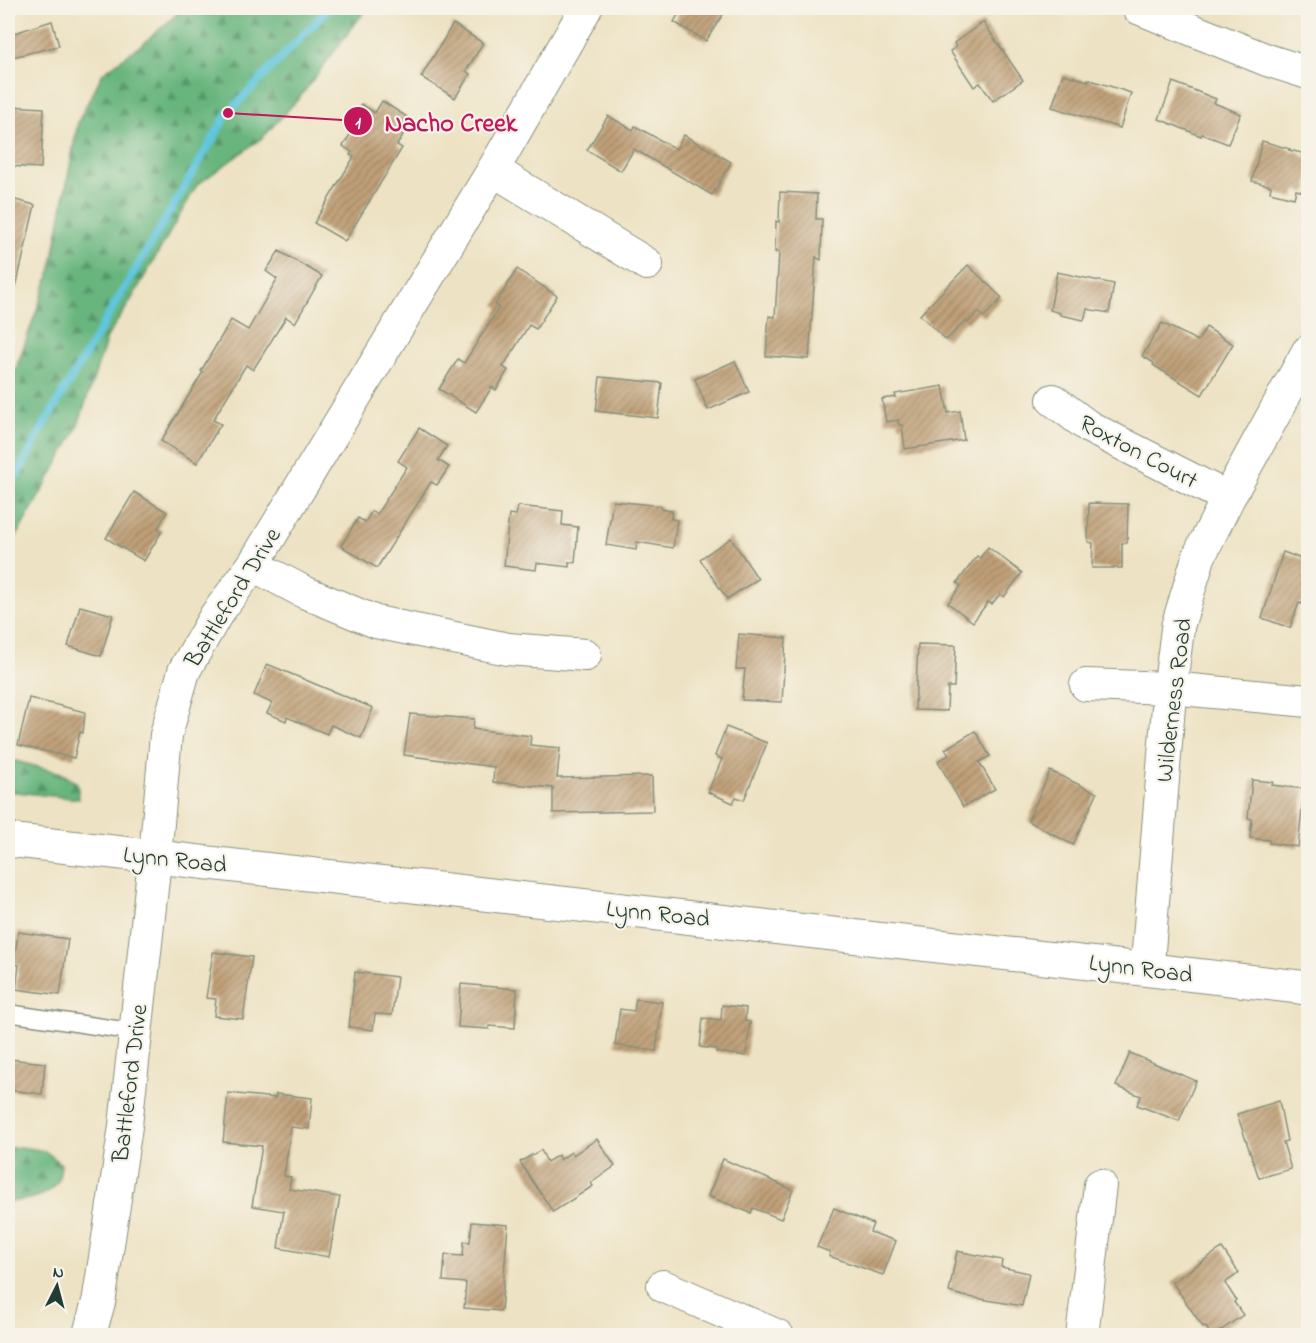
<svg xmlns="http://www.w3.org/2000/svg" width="1316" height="1343" font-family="'Indie Flower',sans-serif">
  <defs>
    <pattern id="forest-firs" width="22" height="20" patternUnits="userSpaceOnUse" patternTransform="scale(1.5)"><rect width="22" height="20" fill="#68b57e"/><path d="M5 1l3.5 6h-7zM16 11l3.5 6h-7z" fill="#559468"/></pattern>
    <pattern id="building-hatch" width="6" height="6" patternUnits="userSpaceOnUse" patternTransform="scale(1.5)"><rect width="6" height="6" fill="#c0a078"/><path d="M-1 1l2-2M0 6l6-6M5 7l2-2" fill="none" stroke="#9b8463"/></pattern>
  </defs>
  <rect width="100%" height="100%" fill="#f7f3e8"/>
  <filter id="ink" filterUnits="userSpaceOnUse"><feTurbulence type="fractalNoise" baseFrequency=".0167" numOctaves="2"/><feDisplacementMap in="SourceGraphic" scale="12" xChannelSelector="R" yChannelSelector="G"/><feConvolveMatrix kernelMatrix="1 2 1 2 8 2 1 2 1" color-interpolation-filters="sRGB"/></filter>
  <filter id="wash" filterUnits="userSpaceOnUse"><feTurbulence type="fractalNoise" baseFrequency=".008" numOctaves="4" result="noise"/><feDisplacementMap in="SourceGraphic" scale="24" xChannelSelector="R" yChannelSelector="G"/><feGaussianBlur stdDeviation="1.35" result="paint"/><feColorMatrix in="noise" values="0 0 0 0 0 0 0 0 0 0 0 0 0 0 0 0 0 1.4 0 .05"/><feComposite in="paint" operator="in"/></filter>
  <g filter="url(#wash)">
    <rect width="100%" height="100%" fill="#ede2c3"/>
    <g fill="url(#forest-firs)" stroke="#447959" stroke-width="1.5">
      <path d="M184 8H367L300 97 262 138 197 185 128 305 108 335 76 431 8 551V389L12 380 51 270 78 122 103 73 145 42Z"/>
      <path d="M8 759 61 773 77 783 79 799 8 791Z"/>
      <path d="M22 1147 45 1151 61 1164C60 1170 60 1178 57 1183 47 1198 24 1200 8 1202V1148Z"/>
    </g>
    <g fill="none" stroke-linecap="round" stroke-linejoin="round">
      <path stroke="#60c6dd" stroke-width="8" d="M8 492 45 423 228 113 329 8"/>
    </g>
    <g id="blocks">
      <g fill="url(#building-hatch)">
        <path d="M682 8H727L706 41 674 22Z"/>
        <path d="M52 21 59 46 8 58V35Z"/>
        <path d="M983 22 1023 80 993 101 980 83 974 87 950 51 956 47 954 43Z"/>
        <path d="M453 24 483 43 466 71 470 74 455 98 421 77Z"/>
        <path d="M1063 74 1088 81V79L1131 93 1120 128 1052 107Z"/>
        <path d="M1173 82 1216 99 1214 103 1241 114 1228 144 1202 134 1201 136 1159 119Z"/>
        <path d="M382 101 407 117 398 131 403 135 397 145 402 148 345 241 314 223 354 157 350 155 352 152 343 146 356 125 350 121 361 104 375 113Z"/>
        <path d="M8 106 44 108 41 168 8 166Z"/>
        <path d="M608 116 633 130 635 126 676 149 684 135 731 162 712 195 634 149 621 171 587 150Z"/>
        <path d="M1262 141 1290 149 1289 150 1302 153V156L1308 157V193L1296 190 1294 198 1270 192 1271 186 1252 181Z"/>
        <path d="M780 192 817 194 816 219H822L821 260 816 257 809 359 766 356 769 316 775 317 779 252H775L776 221 779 222Z"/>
        <path d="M8 198 35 205 16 287 8 286Z"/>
        <path d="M279 251 322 276 295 323 286 317 253 370 246 365 213 420 221 424 197 463 161 441 203 372 201 371 231 320 248 330 277 279 266 271Z"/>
        <path d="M968 265 1002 298 984 317 978 312 968 323 965 321 946 340 920 315Z"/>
        <path d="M517 269 557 296 536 329 529 325 503 367 508 370 496 390 492 387 476 412 439 389 458 359 464 363 499 308 495 305Z"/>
        <path d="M1057 272 1114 284 1109 313 1087 309 1084 320 1060 315V313L1050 310Z"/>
        <path d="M1162 323 1198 341 1206 327 1233 344 1202 395 1153 365 1154 363 1142 356Z"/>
        <path d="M735 361 749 392 708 410 695 379Z"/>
        <path d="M600 377 662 383 658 418 596 411Z"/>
        <path d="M943 386 948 413 960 411 964 440 905 449 902 425H899L898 420 886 422 882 399 896 397 895 394Z"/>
        <path d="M419 428 447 446 438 460 449 467 437 485 431 482 377 568 341 546 358 518 365 522 372 511 377 514 407 467 398 461Z"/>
        <path d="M134 492 167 512 158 528 162 531 144 561 106 538Z"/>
        <path d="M613 501 661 506V509L672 511 671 519 677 520 673 548 637 542 636 550 606 545Z"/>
        <path d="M1089 503 1128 504 1127 543H1122V568H1092L1093 543 1088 542Z"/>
        <path d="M518 506 563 511 562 525 578 527 575 563 569 562V567L537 563 536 570 504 566 509 514 516 515Z"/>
        <path d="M731 538 758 579 727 599 700 559Z"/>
        <path d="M988 547 1022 573 1004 597 1000 594 992 604 988 602 973 622 948 603 961 586 957 583 977 556 980 558Z"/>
        <path d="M1283 552 1308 561V587L1302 604 1299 603 1290 628 1262 618Z"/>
        <path d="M80 606 113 615 101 656 68 646Z"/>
        <path d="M739 634 786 638 782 702 742 700 745 669H736Z"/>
        <path d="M918 644 956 645 954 687H948L947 711 915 710Z"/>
        <path d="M267 664 373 708 361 738 331 725 327 734 287 717 286 721 267 713 272 703 254 695Z"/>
        <path d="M29 698 85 712 83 733 80 732 74 758 18 745Z"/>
        <path d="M410 714 474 719 473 729 531 736 530 745 560 748 557 778 652 776 653 811 553 813V788L493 782 494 767 404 755Z"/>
        <path d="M726 727 767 743 744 800 736 797 733 803 708 792 722 759 715 756Z"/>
        <path d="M975 731 990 756 979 762 995 789 963 807 938 761 949 755 945 749Z"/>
        <path d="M1050 771 1097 793 1073 845 1028 821Z"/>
        <path d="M1252 780 1273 782 1272 785 1304 789 1298 847 1269 843V840L1250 838 1252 819 1248 818Z"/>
        <path d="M18 932 68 939 60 995 16 989 19 965 14 964Z"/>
        <path d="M213 952 252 957 243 1019 214 1016 216 999 206 998Z"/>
        <path d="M355 972 397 977 392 1015 375 1014 373 1030 349 1027Z"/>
        <path d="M461 984 517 989 515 1028 489 1026V1029L458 1027Z"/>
        <path d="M636 999 662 1002 656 1051 615 1045 620 1009 634 1011Z"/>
        <path d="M722 1005 746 1008 745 1021 750 1022 746 1056 716 1052V1049L700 1047 703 1018 721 1020Z"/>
        <path d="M1130 1053 1196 1081 1179 1121 1137 1105 1141 1096 1116 1086Z"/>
        <path d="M8 1059 45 1063 42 1094 8 1090Z"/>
        <path d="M228 1093 275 1098 276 1094 312 1098 309 1129 291 1127 284 1176 291 1177 289 1189 340 1197 329 1257 278 1248 284 1211 252 1206 262 1146 223 1142Z"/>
        <path d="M1279 1101 1287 1141 1283 1142 1291 1169 1259 1178 1237 1114Z"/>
        <path d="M597 1139 615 1166 591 1183 593 1186 553 1212 520 1162 541 1150 547 1162 558 1155 560 1160 571 1152 573 1155Z"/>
        <path d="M723 1159 793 1190 781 1219 753 1208 751 1213 708 1196Z"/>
        <path d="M834 1208 873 1224 870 1232 896 1241 883 1275 829 1256 830 1252 817 1247Z"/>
        <path d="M472 1222 508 1225 501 1311 464 1308 466 1283 443 1281 445 1255 463 1256 464 1242H470Z"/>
        <path d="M1222 1248 1239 1273 1225 1283 1236 1300 1234 1302 1243 1315 1214 1335H1211L1205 1326 1203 1327 1172 1282Z"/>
        <path d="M957 1251 1002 1260 1001 1267 1029 1273 1022 1306 963 1296 949 1292Z"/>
      </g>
    </g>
  </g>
  <g filter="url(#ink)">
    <use href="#blocks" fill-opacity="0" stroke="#86907c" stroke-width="1.5"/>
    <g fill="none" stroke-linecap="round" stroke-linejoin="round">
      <defs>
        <path id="lane" d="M8 1013 136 1032"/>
        <g id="street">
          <path d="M1138 8 1267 60 1308 73"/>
          <path d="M493 170 647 264"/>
          <path d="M1053 400 1089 427 1228 498"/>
          <path d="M253 565 304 592 376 622 508 649 585 655"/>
          <path d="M1086 685 1170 688 1308 701"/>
          <path d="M155 856 166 735 184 671 216 615 253 565 493 170 586 8"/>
          <path d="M663 1286 778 1336"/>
          <path d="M1082 1336 1100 1185"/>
        </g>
        <g id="secondary">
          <path d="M8 840 1308 988"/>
          <path d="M1147 969 1170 688 1178 625 1199 556 1228 498 1308 352"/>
          <path d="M89 1336 99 1300 125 1130 155 856"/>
        </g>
      </defs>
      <use href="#lane" stroke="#86907c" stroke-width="19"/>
      <use href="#street" stroke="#86907c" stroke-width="34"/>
      <use href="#secondary" stroke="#86907c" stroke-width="35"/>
      <use href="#lane" stroke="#fff" stroke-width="16"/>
      <use href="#street" stroke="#fff" stroke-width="32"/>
      <use href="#secondary" stroke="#fff" stroke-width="33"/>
    </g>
  </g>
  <g text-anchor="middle" stroke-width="4.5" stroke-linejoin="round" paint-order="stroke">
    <g font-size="24" fill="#1f3d34" stroke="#f7f3e8">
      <text transform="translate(1139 451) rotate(28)" y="8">Roxton Court</text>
      <text transform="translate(232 597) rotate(-58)" y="8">Battleford Drive</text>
      <text transform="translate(1173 700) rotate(-83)" y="8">Wilderness Road</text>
      <text transform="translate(175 859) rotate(6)" y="8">Lynn Road</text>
      <text transform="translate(658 913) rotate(6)" y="8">Lynn Road</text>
      <text transform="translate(1141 968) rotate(7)" y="8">Lynn Road</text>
      <text transform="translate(129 1083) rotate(-83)" y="8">Battleford Drive</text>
    </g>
  </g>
  <path fill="none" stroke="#c2185b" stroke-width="2" d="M228 113L358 121"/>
  <g fill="#c2185b" stroke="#f7f3e8" stroke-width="2">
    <circle cx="228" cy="113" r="6"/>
    <circle cx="358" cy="121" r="15"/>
  </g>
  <g font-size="18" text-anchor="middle" font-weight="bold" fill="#fff">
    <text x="358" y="128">1</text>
  </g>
  <g font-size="26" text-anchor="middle" font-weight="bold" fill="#c2185b" stroke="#f7f3e8" stroke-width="4.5" stroke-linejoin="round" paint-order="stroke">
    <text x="451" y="131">Nacho Creek</text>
  </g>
  <rect width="1316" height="1343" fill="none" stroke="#f7f3e8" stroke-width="30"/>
  <g transform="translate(57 1286) rotate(6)" stroke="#f7f3e8" stroke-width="4.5" paint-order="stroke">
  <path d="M0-4.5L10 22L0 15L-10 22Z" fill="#1f3d34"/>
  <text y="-9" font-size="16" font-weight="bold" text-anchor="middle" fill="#1f3d34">N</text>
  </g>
</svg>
